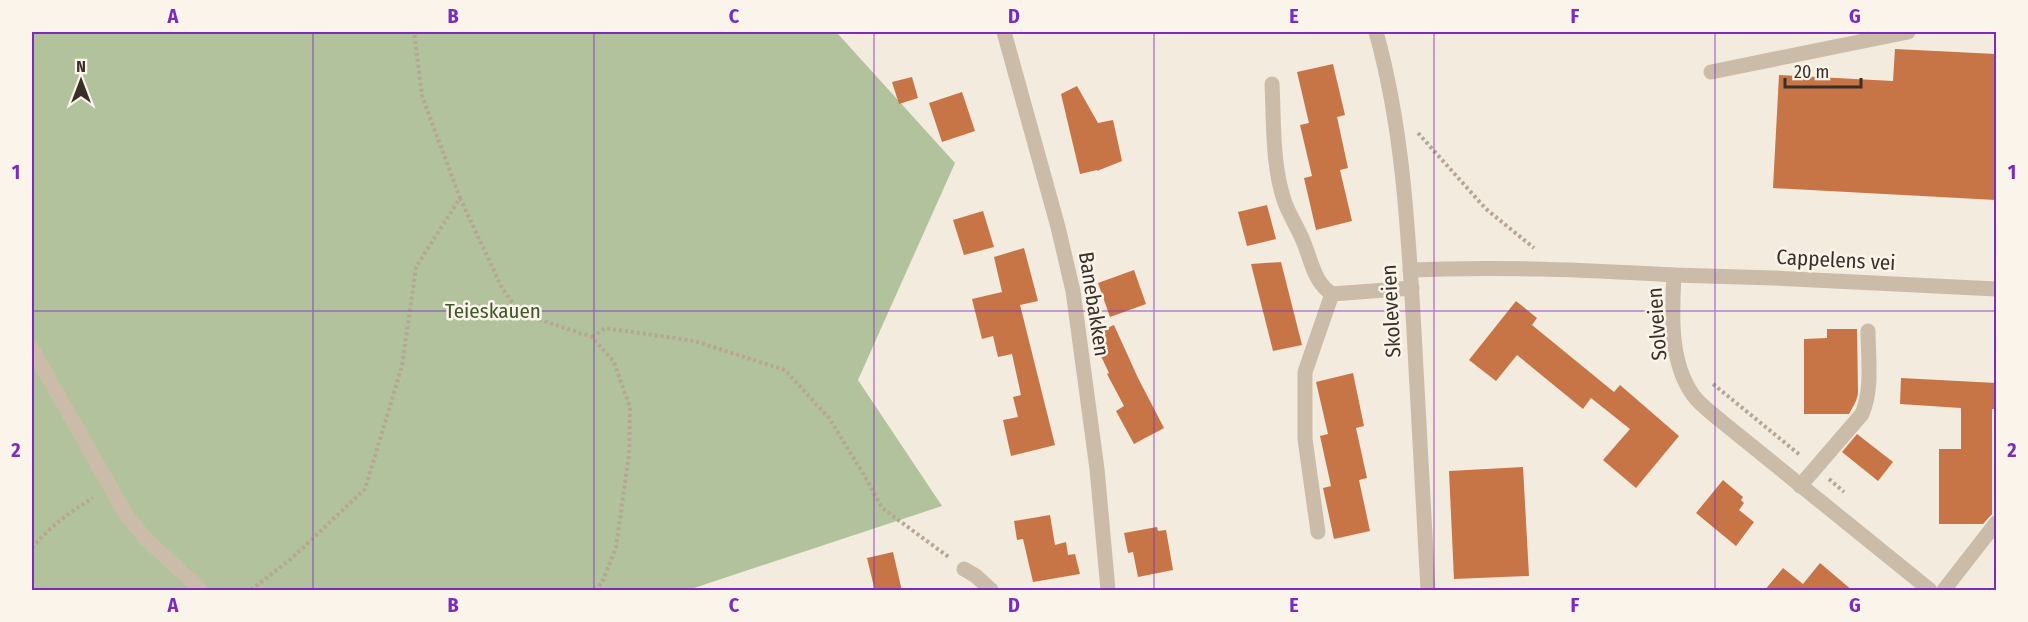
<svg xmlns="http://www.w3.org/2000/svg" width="2028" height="622" font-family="'Fira Sans Condensed',sans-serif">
  <rect width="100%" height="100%" fill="#f3ebdd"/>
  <path fill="#b1c29d" d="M32 32H839L838 34 955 163 858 380 942 506 688 590H32Z"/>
  <g fill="#c77447">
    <path d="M1895 49 1996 54V200L1773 188 1779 75 1893 81Z"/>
    <path d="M1333 64 1345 115 1337 117 1348 168 1340 170 1352 221 1316 230 1304 178 1312 176 1300 125 1309 123 1297 72Z"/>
    <path d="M912 77 918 98 899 104 892 82Z"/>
    <path d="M1077 86 1098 123 1113 120 1122 161 1097 171V170L1080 174 1061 94Z"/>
    <path d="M962 92 975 131 942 142 929 103Z"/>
    <path d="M1267 205 1276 239 1247 246 1238 212Z"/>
    <path d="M983 211 994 247 964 255 953 220Z"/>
    <path d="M1024 248 1038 301 1020 305 1055 445 1011 456 1003 420 1018 417 1013 397 1021 395 1012 354 998 357 993 336 982 339 972 299 1002 292 994 257Z"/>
    <path d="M1281 262 1302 345 1273 351 1251 264Z"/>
    <path d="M1134 270 1146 304 1110 317 1098 283Z"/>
    <path d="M1516 301 1537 318 1532 325 1614 392 1620 385 1679 436 1636 488 1603 460 1630 429 1591 398 1583 409 1517 355 1496 381 1469 360Z"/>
    <path d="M1114 325 1138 378 1164 428 1134 444 1116 411 1124 406 1107 374 1109 373 1091 335Z"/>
    <path d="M1827 329H1857L1858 394 1856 401 1849 414H1804V339L1827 338Z"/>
    <path d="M1353 373 1364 426 1356 428 1367 478 1359 480 1370 531 1334 539 1323 488 1331 486 1320 436 1328 434 1316 382Z"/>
    <path d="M1901 378 1996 383V409H1992V514L1983 524H1939V449H1961V408L1900 404Z"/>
    <path d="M1857 434 1893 462 1878 481 1842 452Z"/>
    <path d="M1523 467 1529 576 1454 579 1449 471Z"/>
    <path d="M1723 480 1743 497 1741 500 1744 503 1739 510 1754 522 1736 546 1696 513Z"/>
    <path d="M1050 515 1055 545 1066 542 1068 555 1075 554 1080 574 1033 582 1023 539 1017 540 1014 521Z"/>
    <path d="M1157 527 1158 531 1166 530 1173 570 1138 577 1133 552 1128 553 1124 533Z"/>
    <path d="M893 552 902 591H875L867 558Z"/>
    <path d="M1820 563 1853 591H1764L1783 568 1803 584Z"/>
  </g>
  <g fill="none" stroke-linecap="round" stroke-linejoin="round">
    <g stroke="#b7a693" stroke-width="4" stroke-dasharray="3 3" stroke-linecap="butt">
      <path d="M1418 133 1486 209 1534 248"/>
      <path d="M460 198 502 288 520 313 592 337 614 362 630 408 629 454 616 547 602 583 595 590"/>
      <path d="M592 337 605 328 694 341 785 370 829 418 864 475 882 508 950 558"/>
      <path d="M1713 384 1800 455"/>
      <path d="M1829 479 1844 492"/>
      <path d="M32 548C50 527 69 512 93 498"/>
      <path d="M251 590 292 558 365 489 402 366 416 267 460 198 422 96 414 32"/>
    </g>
    <g stroke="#cbbca9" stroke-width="15">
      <path d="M1004 32 1058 227 1073 291 1097 469 1108 590"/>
      <path d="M1376 32C1403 128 1408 230 1414 330 1418 417 1423 504 1428 590"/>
      <path d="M1711 72 1908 32"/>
      <path d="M1272 84C1274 122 1272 164 1284 200 1289 215 1298 228 1304 243 1312 263 1314 282 1332 294L1412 288"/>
      <path d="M1410 270C1499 266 1586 270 1674 275 1672 314 1669 361 1693 395 1700 405 1712 413 1721 421L1930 590"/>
      <path d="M1674 275 1774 278 1996 289"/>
      <path d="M32 349 127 516 146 539 201 590"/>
      <path d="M1800 486 1862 414C1873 388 1868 358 1868 331"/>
      <path d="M1318 532 1305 439V372L1332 294"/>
      <path d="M964 569 976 576 991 590"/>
      <path d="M1944 590 1996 523"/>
    </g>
  </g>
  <path fill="none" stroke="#7b2cbf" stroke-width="1.5" stroke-opacity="0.55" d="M313 32V590M594 32V590M874 32V590M1154 32V590M1434 32V590M1715 32V590M32 311H1996"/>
  <g text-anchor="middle" stroke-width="5" stroke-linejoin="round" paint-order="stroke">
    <g font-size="21" fill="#382f29" stroke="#faf4ea">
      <text transform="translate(1836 260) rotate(3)" y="7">Cappelens vei</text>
      <text transform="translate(1094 304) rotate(81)" y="7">Banebakken</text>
      <text transform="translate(1391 311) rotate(-93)" y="7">Skoleveien</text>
      <text transform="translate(1657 324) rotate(-94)" y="7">Solveien</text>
    </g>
    <g font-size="21" fill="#42562c" stroke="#faf4ea">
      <text x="493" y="318">Teieskauen</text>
    </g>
  </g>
  <rect width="2028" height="622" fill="none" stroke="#faf4ea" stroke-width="66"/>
  <g transform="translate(81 81)" stroke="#faf4ea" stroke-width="4.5" paint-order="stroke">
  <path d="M0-4.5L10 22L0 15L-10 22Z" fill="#382f29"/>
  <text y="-9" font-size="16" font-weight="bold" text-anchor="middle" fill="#382f29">N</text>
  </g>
  <path d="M1785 78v9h76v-9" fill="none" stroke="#382f29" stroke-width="3"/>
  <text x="1794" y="78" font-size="18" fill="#382f29" stroke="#faf4ea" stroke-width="4.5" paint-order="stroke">20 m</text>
  <rect x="33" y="33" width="1962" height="556" fill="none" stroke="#7b2cbf" stroke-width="2"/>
  <g font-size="20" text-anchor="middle" font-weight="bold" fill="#7b2cbf">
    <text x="173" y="23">A</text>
    <text x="453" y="23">B</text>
    <text x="734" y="23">C</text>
    <text x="1014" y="23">D</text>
    <text x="1294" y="23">E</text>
    <text x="1575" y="23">F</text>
    <text x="1855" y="23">G</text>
    <text x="16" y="179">1</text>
    <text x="2012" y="179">1</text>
    <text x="16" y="457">2</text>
    <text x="2012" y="457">2</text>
    <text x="173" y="612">A</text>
    <text x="453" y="612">B</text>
    <text x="734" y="612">C</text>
    <text x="1014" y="612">D</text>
    <text x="1294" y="612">E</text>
    <text x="1575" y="612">F</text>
    <text x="1855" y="612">G</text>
  </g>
</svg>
